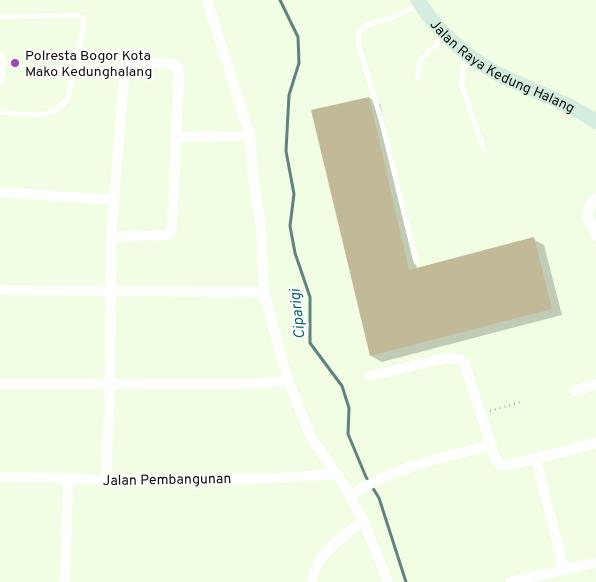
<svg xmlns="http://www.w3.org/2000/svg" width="596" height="582" font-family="Overpass,sans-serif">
  <rect width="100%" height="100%" fill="#f1fee3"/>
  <path fill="#0003" d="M369 98 380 104 417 269 533 239 544 245 562 315 382 362 371 356Z"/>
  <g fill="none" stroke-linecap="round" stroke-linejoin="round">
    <path stroke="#62827f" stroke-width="3" d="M280 0 298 37 299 63 289 95 286 151 294 194 290 226 295 253 310 297V343L342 386 349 408 348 434 366 477 379 498 406 582"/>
  </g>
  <path fill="#c2b998" d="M369 97 409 270 534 237 552 309 370 356 311 110Z"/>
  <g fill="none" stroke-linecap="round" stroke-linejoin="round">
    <path stroke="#a1ab96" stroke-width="2" stroke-dasharray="1 4" stroke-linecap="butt" d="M490 411 521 402"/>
    <g stroke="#fff" stroke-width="5">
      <path d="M0 17 77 15 83 18 84 25 68 98C51 122 26 114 0 112"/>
      <path d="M0 54 4 61 1 82"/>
      <path d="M468 57C464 67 461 75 462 86L484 149"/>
      <path d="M417 80 421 59 444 37"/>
      <path d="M416 262 382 123 359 46V32L367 25 391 18 418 5"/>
    </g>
    <g stroke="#fff" stroke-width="10">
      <path d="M207 0 250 136 253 175 261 228 264 292 288 381 312 439 344 485 363 520 388 582"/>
      <path d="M176 137 250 136"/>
      <path d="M0 192 113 200"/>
      <path d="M596 199C581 211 590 221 596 236"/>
      <path d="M0 290 264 292"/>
      <path d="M370 376 446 358 460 359 465 365 491 445"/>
      <path d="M0 384H254L288 381"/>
      <path d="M575 391 596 384"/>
      <path d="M536 459 564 570"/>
      <path d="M0 477 68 478 106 481 278 478 335 474"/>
      <path d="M106 481 110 383 111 237 125 65 127 62 131 61 173 64 177 67 179 72 172 227 171 233 165 235 111 237"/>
      <path d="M350 496C392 467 443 458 491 445 494 454 494 465 505 466L596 443"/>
      <path d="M65 582 68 478"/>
      <path d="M312 582C314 554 343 537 363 520"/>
      <path d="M510 582 593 563"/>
    </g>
    <path stroke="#d5ece0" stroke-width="15" id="s1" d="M418 0C439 35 476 65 513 81 541 94 571 104 596 122"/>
  </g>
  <circle fill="#a145af" stroke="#fff" stroke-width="2" cx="15" cy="63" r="5"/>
  <g text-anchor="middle" stroke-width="5" stroke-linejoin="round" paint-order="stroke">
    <g font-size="14" fill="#0b1006" stroke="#fff" text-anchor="start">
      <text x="25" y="60">Polresta Bogor Kota<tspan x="25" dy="16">Mako Kedunghalang</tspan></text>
    </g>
    <g font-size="14" fill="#0b1006" stroke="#fff">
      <text dy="5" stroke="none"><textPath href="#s1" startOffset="110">Jalan Raya Kedung Halang</textPath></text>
      <text transform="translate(167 479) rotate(-1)" y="5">Jalan Pembangunan</text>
    </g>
    <g font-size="15" font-style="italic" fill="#046564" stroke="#fff">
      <text transform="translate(297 314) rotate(-96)" y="5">Ciparigi</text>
    </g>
  </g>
</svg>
